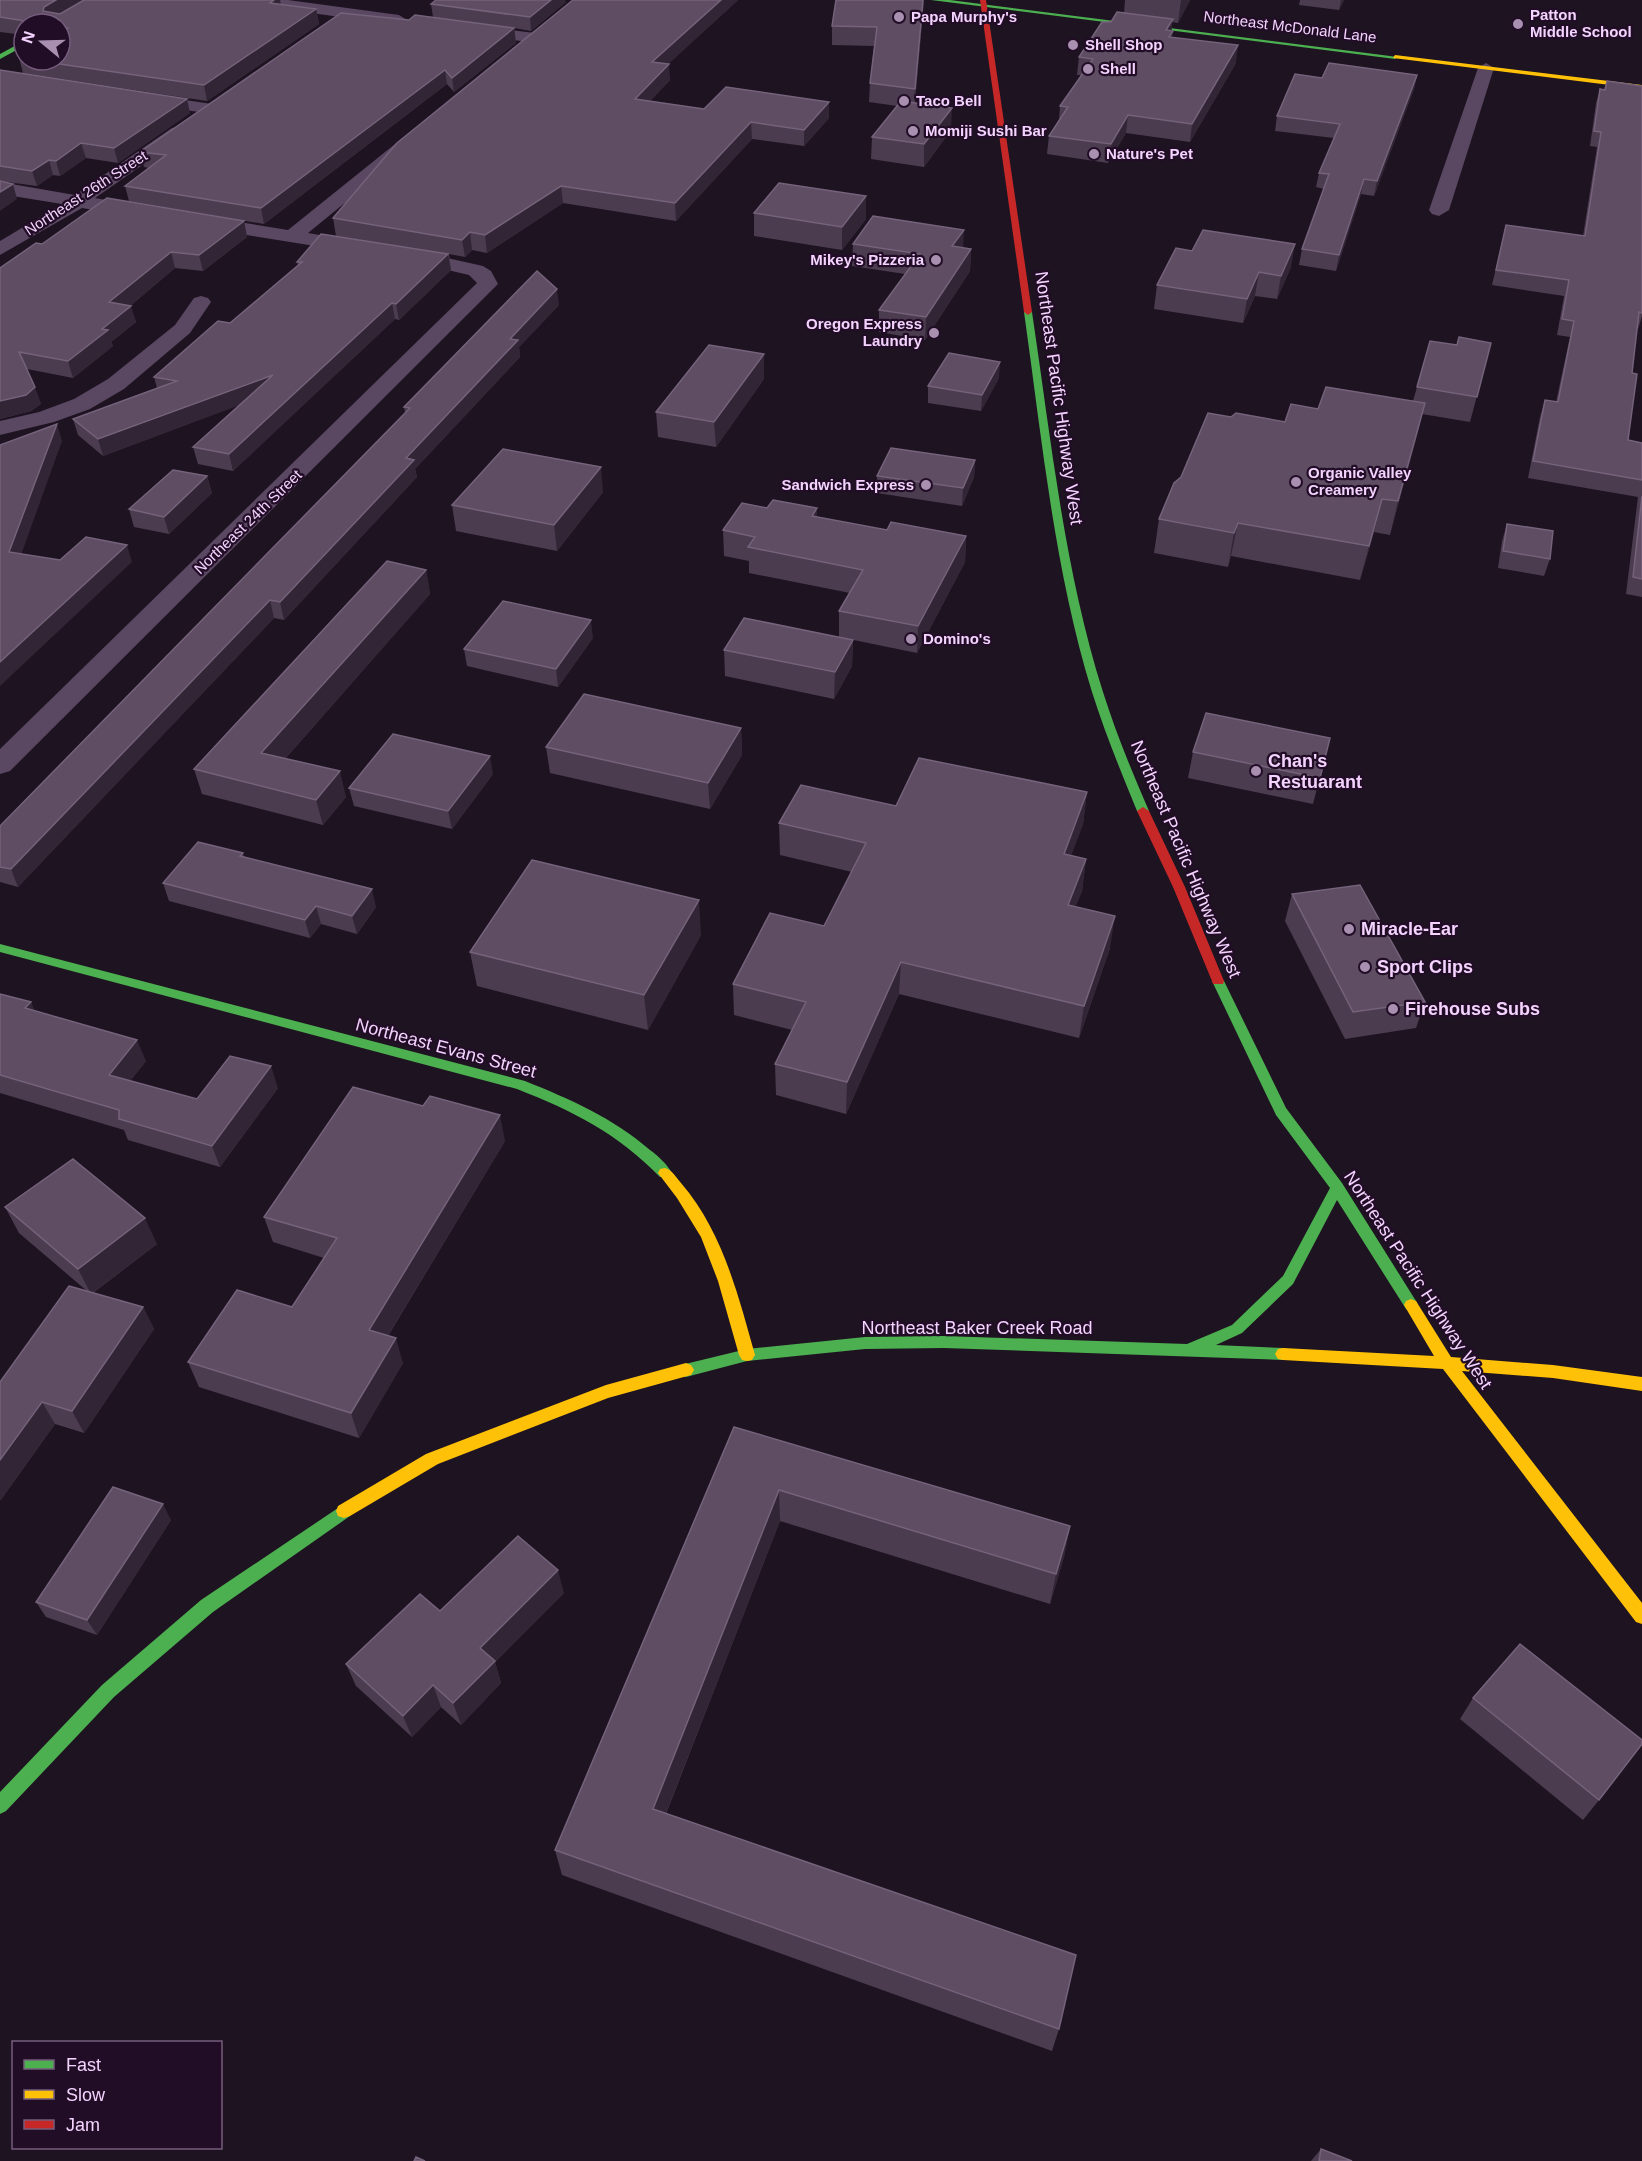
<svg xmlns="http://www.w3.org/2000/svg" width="1642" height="2161" font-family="Arial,sans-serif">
  <rect width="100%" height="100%" fill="#1e1321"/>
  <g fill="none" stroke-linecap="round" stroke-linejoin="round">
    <g fill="#5a4762" fill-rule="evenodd">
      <path d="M245 0H288L399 15 407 20 399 25 253 5Z"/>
      <path d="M471 25 535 33 543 38 535 43 465 33 463 30Z"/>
      <path d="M1486 63 1494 68 1449 210 1439 216 1432 214 1429 210 1478 68Z"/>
      <path d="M145 94 212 104 221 109 212 114 139 103 136 99Z"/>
      <path d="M178 127 187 132 184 136 95 198 150 208 153 212 150 216 143 218 82 208 0 255V241L62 204 0 194V182L75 195 172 128Z"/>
      <path d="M411 135 420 140 417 144 308 233 366 243 369 247 366 251 359 253 203 228 193 222 203 216 288 230 405 136Z"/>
      <path d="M407 249 483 266 491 271 498 284 10 771 0 774V749L477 283 469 275 400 259 397 255 400 251Z"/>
      <path d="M201 296 208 298 211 302 190 333 124 389 90 409 54 422 0 435V421L39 412 74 399 108 379 175 325 194 298Z"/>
    </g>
    <g fill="#4caf50" fill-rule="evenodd">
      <path d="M931 0H950L1398 57 1395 59Z"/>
      <path d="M24 41V46L0 59V54Z"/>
      <path d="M1028 309 1032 312C1051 439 1064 569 1103 692 1116 733 1132 772 1149 811L1143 815 1137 811C1121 772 1105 733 1092 692 1054 569 1042 439 1024 312Z"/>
      <path d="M0 944 525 1081C570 1099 613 1118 650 1150 658 1156 667 1164 672 1173L670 1177H660C617 1133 573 1111 517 1089L0 952Z"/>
      <path d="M1218 976 1224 981 1286 1108 1342 1183 1416 1301 1418 1305 1416 1309 1411 1311 1406 1309 1337 1200 1293 1284 1242 1333 1216 1345 1283 1348 1288 1349 1291 1354 1288 1359 1283 1360 944 1348 865 1349 747 1361 686 1377 681 1375 678 1370 681 1365 747 1349 865 1337 944 1336 1187 1344 1232 1325 1283 1276 1330 1188 1276 1115 1212 981Z"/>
      <path d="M344 1504 350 1506 352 1511 350 1516 213 1612 114 1697 6 1811 0 1814V1792L102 1685 201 1600Z"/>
    </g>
    <g fill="#ffc107" fill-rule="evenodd">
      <path d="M1395 55 1642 85V89L1393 58Z"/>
      <path d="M665 1168C672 1170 676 1177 681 1183 723 1232 738 1295 755 1355L752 1360 747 1361 742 1360 739 1355 718 1281 701 1237 677 1198 658 1173 660 1169Z"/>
      <path d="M1411 1299 1416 1301 1451 1357 1553 1365 1642 1377V1391L1553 1378 1462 1371 1642 1603V1624L1636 1622 1443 1369 1283 1360 1278 1359 1275 1354 1278 1349 1283 1348 1434 1356 1404 1305 1406 1301Z"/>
      <path d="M686 1363 691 1365 694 1370 691 1375 608 1398 438 1464 350 1516 344 1518 338 1516 336 1511 338 1506 426 1454 606 1385Z"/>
    </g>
    <g fill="#c62828" fill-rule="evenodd">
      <path d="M980 0H986L1032 312 1028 315 1024 312Z"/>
      <path d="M1143 807 1149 811 1185 887 1224 981 1223 984H1213L1212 981 1173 887 1137 811Z"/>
    </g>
  </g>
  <g fill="#4c3c50">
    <path d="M0 0H280L281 4 316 9 319 24 207 101 23 73 19 58 24 55V60H60V24H24V35L0 32Z"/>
    <path d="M573 0H738L668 64 670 80 650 101 704 109 829 118 804 146 752 139 676 221 563 203 487 253 472 250 465 257 449 254 451 270 399 320 395 319 233 471 198 464 193 447 239 405 103 456 78 435 73 419 157 388 154 377 230 323 298 266 297 262 438 253 336 236 333 218Z"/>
    <path d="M836 0H924L915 103 951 130 924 167 871 159 872 137 897 106 869 102 870 83 874 46 832 45V26Z"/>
    <path d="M1125 0H1190L1178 23 1172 22 1171 31H1173L1172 37 1236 63 1190 142 1126 133 1108 163 1047 154 1049 136 1059 120 1060 106 1081 75H1077L1079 57 1111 22 1124 13Z"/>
    <path d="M1300 0H1344L1339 10 1299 5Z"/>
    <path d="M566 2 531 31 514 28 516 43 454 92 447 84 264 224 129 201 125 186 149 168 144 167 140 152 409 20 433 17 431 4Z"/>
    <path d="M0 70 190 113 118 163 86 158 60 176 53 175 37 186 0 181Z"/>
    <path d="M1417 75 1414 89 1374 196 1361 194 1336 271 1299 265 1302 249 1324 189 1316 187 1319 173 1334 138 1275 131 1277 116 1322 78Z"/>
    <path d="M1607 81 1642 86V316L1638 329H1637L1632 373 1628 440 1642 443V597L1626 594 1638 497 1528 478 1540 417 1545 400 1556 402 1570 337 1557 335 1564 296 1492 285 1506 225 1583 236 1597 147 1590 146 1596 103 1600 89H1604Z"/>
    <path d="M866 196V219L842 250 754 236V213Z"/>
    <path d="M244 221 247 237 203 271 175 268 130 306 136 322 111 342 113 346 73 378 27 369 41 404 31 411 0 419 42 244Z"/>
    <path d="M853 244 963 248 971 249 970 271 925 340 879 332V310L905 274 852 266Z"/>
    <path d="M1291 267 1277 299 1255 296 1243 323 1154 309 1157 285Z"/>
    <path d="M559 305 519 347 520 357 415 469 417 477 284 620 274 618 18 887 0 882V826L405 413 404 407Z"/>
    <path d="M1491 343 1470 422 1422 414 1390 535 1374 532 1360 580 1231 556 1228 567 1154 553 1159 519 1181 477 1231 417 1285 422 1318 409 1413 401 1417 387 1457 345Z"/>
    <path d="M999 378 981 411 928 403V386Z"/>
    <path d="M764 379 716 447 658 437 656 412Z"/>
    <path d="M975 460 974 477 962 506 877 493V476Z"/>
    <path d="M207 476 212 493 169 534 134 527 129 509Z"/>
    <path d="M603 492 557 551 456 531 452 505Z"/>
    <path d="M817 517 887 530 966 536 965 562 917 653 839 637V611L850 593 749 573V561L724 556 723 530Z"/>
    <path d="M1507 524 1550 559 1544 576 1498 568 1502 541Z"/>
    <path d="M426 570 430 594 285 759 346 797 323 825 202 794 194 769Z"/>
    <path d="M593 638 558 687 467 666 464 649Z"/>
    <path d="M853 640 852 666 834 699 725 676 724 650Z"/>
    <path d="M741 728 742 755 710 809 550 773 546 747Z"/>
    <path d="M1330 738 1313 804 1188 778 1193 752Z"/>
    <path d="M493 774 452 829 354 806 349 788Z"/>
    <path d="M1087 792 1083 824 1071 855 1086 859 1082 891 1075 907 1110 948 1079 1038 899 994 846 1114 776 1095 775 1064 792 1030 734 1015 733 984 824 926 852 872 780 855 779 823 896 806Z"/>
    <path d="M243 853 244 857 376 907 357 934 321 924 310 938 169 901 163 883Z"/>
    <path d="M1292 894 1425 1002 1416 1028 1345 1039 1285 921Z"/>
    <path d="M701 935 648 1030 477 986 470 952Z"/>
    <path d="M0 994 31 1002 34 1011 146 1061 130 1081 197 1099 278 1088 220 1167 128 1140 124 1130 0 1093Z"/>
    <path d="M505 1141 388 1336 403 1363 359 1438 199 1387 188 1362 292 1307 324 1258 273 1242 264 1217Z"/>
    <path d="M5 1207 157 1244 93 1293 143 1307 154 1329 84 1433 55 1424 0 1501 87 1291 19 1233Z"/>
    <path d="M734 1427 1070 1526 1064 1557 1050 1604 780 1521 666 1814 1059 2029 1052 2051 562 1875 555 1850Z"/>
    <path d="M171 1520 97 1635 46 1617 36 1602Z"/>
    <path d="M564 1593 495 1662 501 1683 461 1725 441 1707 412 1737 356 1686 346 1664 440 1611Z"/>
    <path d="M1473 1698 1599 1800 1583 1820 1460 1719Z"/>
    <path d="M1321 2149 1352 2161H1311Z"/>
  </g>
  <g fill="#322535">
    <path d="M56 0H83L48 22 43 11 44 7Z"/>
    <path d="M274 0H280L282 11 270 3Z"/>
    <path d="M551 0H565L566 2 531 31 530 17Z"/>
    <path d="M721 0H738L653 78 652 62Z"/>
    <path d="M923 0H924L914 109 915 89Z"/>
    <path d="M1181 0H1190L1178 23Z"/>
    <path d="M1341 0H1344L1339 10Z"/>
    <path d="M316 9 319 24 207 101 204 85Z"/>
    <path d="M1173 19 1171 35 1173 31 1171 48 1166 30Z"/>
    <path d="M514 28 516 43 454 92 452 78Z"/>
    <path d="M1238 45 1236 63 1190 142 1192 124Z"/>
    <path d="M669 64 670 80 636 115 635 99Z"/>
    <path d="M445 70 447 84 264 224 261 208Z"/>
    <path d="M1417 75 1414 89 1374 196 1377 181Z"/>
    <path d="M187 99 190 113 118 163 114 148Z"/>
    <path d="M829 102V118L804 146V130Z"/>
    <path d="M952 108 951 130 924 167V144Z"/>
    <path d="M1128 115 1126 133 1108 163 1111 144Z"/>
    <path d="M751 122 752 139 676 221 675 203Z"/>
    <path d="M81 143 86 158 60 176 56 161Z"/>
    <path d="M49 160 53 175 37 186 32 171Z"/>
    <path d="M1364 179 1361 194 1336 271 1339 255Z"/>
    <path d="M13 184 17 199 0 211V192Z"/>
    <path d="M561 186 563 203 487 253 485 235Z"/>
    <path d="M866 196V219L842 250V227Z"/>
    <path d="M244 221 247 237 203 271 199 255Z"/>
    <path d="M964 230 963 251 952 246Z"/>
    <path d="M470 232 472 250 465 257 462 240Z"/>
    <path d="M1295 244 1291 267 1277 299 1281 276Z"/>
    <path d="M971 249 970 271 925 340 926 317Z"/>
    <path d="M171 252 175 268 114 319 109 302Z"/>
    <path d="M448 254 451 270 399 320 396 304Z"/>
    <path d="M1259 272 1255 296 1243 323 1247 299Z"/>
    <path d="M557 289 559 305 519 347 520 357 415 469 417 477 284 620 280 602 510 339Z"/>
    <path d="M392 303 395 319 233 471 229 454Z"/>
    <path d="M131 306 136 322 111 342 113 346 73 378 68 361 102 329Z"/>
    <path d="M764 354V379L716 447 714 422Z"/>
    <path d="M1000 362 999 378 981 411 982 395Z"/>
    <path d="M273 375 277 391 103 456 98 439Z"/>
    <path d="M35 387 41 404 31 411 0 419V401Z"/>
    <path d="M1425 403 1417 436 1390 535 1398 501Z"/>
    <path d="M57 424 62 441 16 569 9 552Z"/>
    <path d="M975 460 974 477 962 506 963 488Z"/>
    <path d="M601 467 603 492 557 551 554 525Z"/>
    <path d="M207 476 212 493 169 534 164 517Z"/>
    <path d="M1382 499 1374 532 1360 580 1369 546Z"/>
    <path d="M817 508V534L812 516Z"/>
    <path d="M1238 523 1231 556 1228 567 1234 533Z"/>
    <path d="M966 536 965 562 917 653 918 626Z"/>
    <path d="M127 545 132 562 0 686V662Z"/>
    <path d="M426 570 430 594 268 778 261 753Z"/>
    <path d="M270 600 274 618 18 887 11 869Z"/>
    <path d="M591 620 593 638 558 687 556 669Z"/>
    <path d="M853 640 852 666 834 699 835 672Z"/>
    <path d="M741 728 742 755 710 809 708 783Z"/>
    <path d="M490 756 493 774 452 829 448 811Z"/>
    <path d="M340 771 346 797 323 825 316 800Z"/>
    <path d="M1087 792 1083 824 1060 886 1064 854Z"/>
    <path d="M1086 859 1082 891 1063 937 1068 905Z"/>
    <path d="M372 889 376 907 357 934 352 916Z"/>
    <path d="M699 900 701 935 648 1030 644 995Z"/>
    <path d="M316 906 321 924 310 938 305 920Z"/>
    <path d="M1115 916 1110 948 1079 1038 1084 1006Z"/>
    <path d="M901 962 899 994 846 1114 847 1082Z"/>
    <path d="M31 1002 40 1024 25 1008Z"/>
    <path d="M137 1040 146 1061 118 1096 109 1075Z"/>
    <path d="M271 1066 278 1088 220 1167 212 1146Z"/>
    <path d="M500 1115 505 1141 376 1355 369 1330Z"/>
    <path d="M145 1218 157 1244 91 1294 78 1269Z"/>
    <path d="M143 1307 154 1329 84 1433 72 1411Z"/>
    <path d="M396 1338 403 1363 359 1438 351 1413Z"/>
    <path d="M42 1402 55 1424 0 1501V1460Z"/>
    <path d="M779 1490 780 1521 657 1836 653 1809Z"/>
    <path d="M163 1504 171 1520 97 1635 87 1620Z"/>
    <path d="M1070 1526 1064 1557 1050 1604 1056 1574Z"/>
    <path d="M558 1570 564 1593 495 1662 501 1683 461 1725 453 1703 480 1648Z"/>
    <path d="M433 1685 441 1707 412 1737 403 1716Z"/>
  </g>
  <g fill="#5e4d63" stroke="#75627b" stroke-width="1.5">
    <path d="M0 0H56L44 7 43 11 60 14 84 0H274L270 3 316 9 204 85 32 60H60V33L68 28 60 26V24H44L0 17Z"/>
    <path d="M436 0H551L530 17 431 4Z"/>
    <path d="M573 0H721L652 62 669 64 635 99 704 109 726 87 829 102 804 130 751 122 675 203 561 186 485 235 470 232 462 240 333 218 397 143Z"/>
    <path d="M836 0H923L915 89 870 83 877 27 832 26Z"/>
    <path d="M1117 12 1173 19 1166 30 1173 31 1169 37 1238 45 1192 124 1128 115 1111 144 1049 136 1068 107 1060 106 1093 59 1079 57 1102 22H1111Z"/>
    <path d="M341 13 409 20 415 15 514 28 452 78 445 70 261 208 125 186 166 155 140 152Z"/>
    <path d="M1329 63 1417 75 1377 181 1364 179 1339 255 1302 249 1329 174 1319 173 1340 124 1277 116 1295 74 1322 78Z"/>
    <path d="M0 70 187 99 114 148 81 143 56 161 49 160 32 171 0 166Z"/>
    <path d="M1607 81 1642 86V313L1639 312 1632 373 1637 374 1628 440 1642 443V480L1533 461 1545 400 1558 402 1574 321 1562 319 1569 280 1496 270 1506 225 1585 236 1601 132 1594 131 1600 89 1605 90Z"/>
    <path d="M901 101 952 108 924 144 872 137Z"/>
    <path d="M0 181 13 184 0 192Z"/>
    <path d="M779 183 866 196 842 227 754 213Z"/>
    <path d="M107 198 244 221 199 255 171 252 109 302 131 306 102 329 108 330 68 361 19 352 35 387 26 395 0 401V268L36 243 42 244Z"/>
    <path d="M873 216 964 230 952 246 971 249 926 317 879 310 920 254 853 244Z"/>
    <path d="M1203 230 1295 244 1281 276 1259 272 1247 299 1157 285 1176 248 1192 251Z"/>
    <path d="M321 234 448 254 396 304 392 303 229 454 193 447 273 375 98 439 73 419 177 381 154 377 218 321 230 323 302 262H297Z"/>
    <path d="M537 271 557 289 510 339 518 340 406 458 414 460 280 602 270 600 11 869 0 867V826L410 408 404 407Z"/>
    <path d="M1459 337 1491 343 1477 397 1417 387 1430 341 1457 345Z"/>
    <path d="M709 345 764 354 714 422 656 412Z"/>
    <path d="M949 353 1000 362 982 395 928 386Z"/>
    <path d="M1326 387 1425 403 1398 501 1382 499 1369 546 1238 523 1234 533 1159 519 1174 483 1181 477 1208 413 1231 417 1236 413 1285 422 1291 404 1318 409Z"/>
    <path d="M57 424 9 552 60 560 86 537 127 545 0 662V445Z"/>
    <path d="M891 448 975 460 963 488 877 476Z"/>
    <path d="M503 449 601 467 554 525 452 505Z"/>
    <path d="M173 470 207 476 164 517 129 509Z"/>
    <path d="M1642 496V579L1633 577Z"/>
    <path d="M773 500 817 508 812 516 887 530 891 522 966 536 918 626 839 611 863 570 748 547 755 537 723 530 742 503 767 508Z"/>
    <path d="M1507 524 1553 531 1550 559 1503 551Z"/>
    <path d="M387 561 426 570 261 753 340 771 316 800 194 769Z"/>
    <path d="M503 601 591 620 556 669 464 649Z"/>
    <path d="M744 618 853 640 835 672 724 650Z"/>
    <path d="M584 694 741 728 708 783 546 747Z"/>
    <path d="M1206 713 1330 738 1320 778 1193 752Z"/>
    <path d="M393 734 490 756 448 811 349 788Z"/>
    <path d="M919 758 1087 792 1064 854 1086 859 1068 905 1115 916 1084 1006 901 962 847 1082 775 1064 806 1002 733 984 770 913 824 926 866 843 779 823 801 785 896 806Z"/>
    <path d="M198 842 243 853 240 856 372 889 352 916 316 906 305 920 163 883Z"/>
    <path d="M532 860 699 900 644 995 470 952Z"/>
    <path d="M1360 885 1425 1002 1353 1012 1292 894Z"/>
    <path d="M0 994 31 1002 25 1008 137 1040 109 1075 197 1099 230 1056 271 1066 212 1146 119 1119V1110L0 1075Z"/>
    <path d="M353 1087 423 1106 430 1096 500 1115 369 1330 396 1338 351 1413 188 1362 237 1290 292 1307 337 1238 264 1217Z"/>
    <path d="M73 1159 145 1218 78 1269 5 1207Z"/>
    <path d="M69 1286 143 1307 72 1411 42 1402 0 1460V1382Z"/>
    <path d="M734 1427 1070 1526 1056 1574 779 1490 653 1809 1076 1955 1059 2029 555 1850Z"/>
    <path d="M113 1487 163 1504 87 1620 36 1602Z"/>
    <path d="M518 1536 558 1570 480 1648 495 1661 453 1703 433 1685 403 1716 346 1664 420 1594 440 1611Z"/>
    <path d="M1520 1644 1642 1740V1744L1599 1800 1473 1698Z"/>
    <path d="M1321 2149 1352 2161H1319Z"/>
    <path d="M416 2157 425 2161H414Z"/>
  </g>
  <g fill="#a990b1" stroke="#220d27" stroke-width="2">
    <circle cx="899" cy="17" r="6"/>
    <circle cx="1518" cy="24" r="6"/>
    <circle cx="1073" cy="45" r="6"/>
    <circle cx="1088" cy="69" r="6"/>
    <circle cx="904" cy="101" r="6"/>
    <circle cx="913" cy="131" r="6"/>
    <circle cx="1094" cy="154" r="6"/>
    <circle cx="936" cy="260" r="6"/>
    <circle cx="934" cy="333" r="6"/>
    <circle cx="1296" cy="482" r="6"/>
    <circle cx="926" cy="485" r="6"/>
    <circle cx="911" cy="639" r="6"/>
    <circle cx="1256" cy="771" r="6"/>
    <circle cx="1349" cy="929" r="6"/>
    <circle cx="1365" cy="967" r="6"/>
    <circle cx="1393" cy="1009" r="6"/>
  </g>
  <g text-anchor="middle" stroke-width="4.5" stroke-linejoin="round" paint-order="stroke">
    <g font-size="15" font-weight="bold" fill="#f4d3ff" stroke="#220d27" text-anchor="start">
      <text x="1530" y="20">Patton<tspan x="1530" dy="17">Middle School</tspan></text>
      <text x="911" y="22">Papa Murphy's</text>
      <text x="1085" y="50">Shell Shop</text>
      <text x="1100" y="74">Shell</text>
      <text x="916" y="106">Taco Bell</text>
      <text x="925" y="136">Momiji Sushi Bar</text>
      <text x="1106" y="159">Nature's Pet</text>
      <text x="924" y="265" text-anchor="end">Mikey's Pizzeria</text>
      <text x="922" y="329" text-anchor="end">Oregon Express<tspan x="922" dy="17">Laundry</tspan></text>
      <text x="1308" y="478">Organic Valley<tspan x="1308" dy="17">Creamery</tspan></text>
      <text x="914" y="490" text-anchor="end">Sandwich Express</text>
      <text x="923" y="644">Domino's</text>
    </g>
    <g font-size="15" fill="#f4d3ff" stroke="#220d27">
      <text transform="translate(1290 27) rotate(7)" y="5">Northeast McDonald Lane</text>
      <text transform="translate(86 193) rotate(-33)" y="5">Northeast 26th Street</text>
      <text transform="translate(248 522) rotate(-44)" y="5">Northeast 24th Street</text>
    </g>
    <g font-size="18" fill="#f4d3ff" stroke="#220d27">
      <text transform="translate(1059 398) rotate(82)" y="6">Northeast Pacific Highway West</text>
      <text transform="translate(1186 859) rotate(67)" y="6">Northeast Pacific Highway West</text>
      <text transform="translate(446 1048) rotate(15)" y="6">Northeast Evans Street</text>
      <text transform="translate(1418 1280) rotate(57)" y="6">Northeast Pacific Highway West</text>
      <text x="977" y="1334">Northeast Baker Creek Road</text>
    </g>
    <g font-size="18" font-weight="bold" fill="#f4d3ff" stroke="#220d27" text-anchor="start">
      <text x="1268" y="767">Chan's<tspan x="1268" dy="21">Restuarant</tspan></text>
      <text x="1361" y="935">Miracle-Ear</text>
      <text x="1377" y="973">Sport Clips</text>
      <text x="1405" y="1015">Firehouse Subs</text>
    </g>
  </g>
  <rect x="12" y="2041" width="210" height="108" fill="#220d27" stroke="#765c7d" stroke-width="1.5"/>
  <rect x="24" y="2060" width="30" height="9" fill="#4caf50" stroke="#765c7d" stroke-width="1.5"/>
  <text x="66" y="2071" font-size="18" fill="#f4d3ff">Fast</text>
  <rect x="24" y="2090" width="30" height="9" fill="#ffc107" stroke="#765c7d" stroke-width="1.5"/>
  <text x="66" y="2101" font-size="18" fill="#f4d3ff">Slow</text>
  <rect x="24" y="2120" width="30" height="9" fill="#c62828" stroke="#765c7d" stroke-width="1.5"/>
  <text x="66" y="2131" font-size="18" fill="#f4d3ff">Jam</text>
  <g transform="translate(42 42) rotate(289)"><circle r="28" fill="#220d27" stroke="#765c7d" stroke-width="1.5"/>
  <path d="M0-4.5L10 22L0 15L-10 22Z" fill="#a990b1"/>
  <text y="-9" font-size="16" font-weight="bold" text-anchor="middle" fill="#f4d3ff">N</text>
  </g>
</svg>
